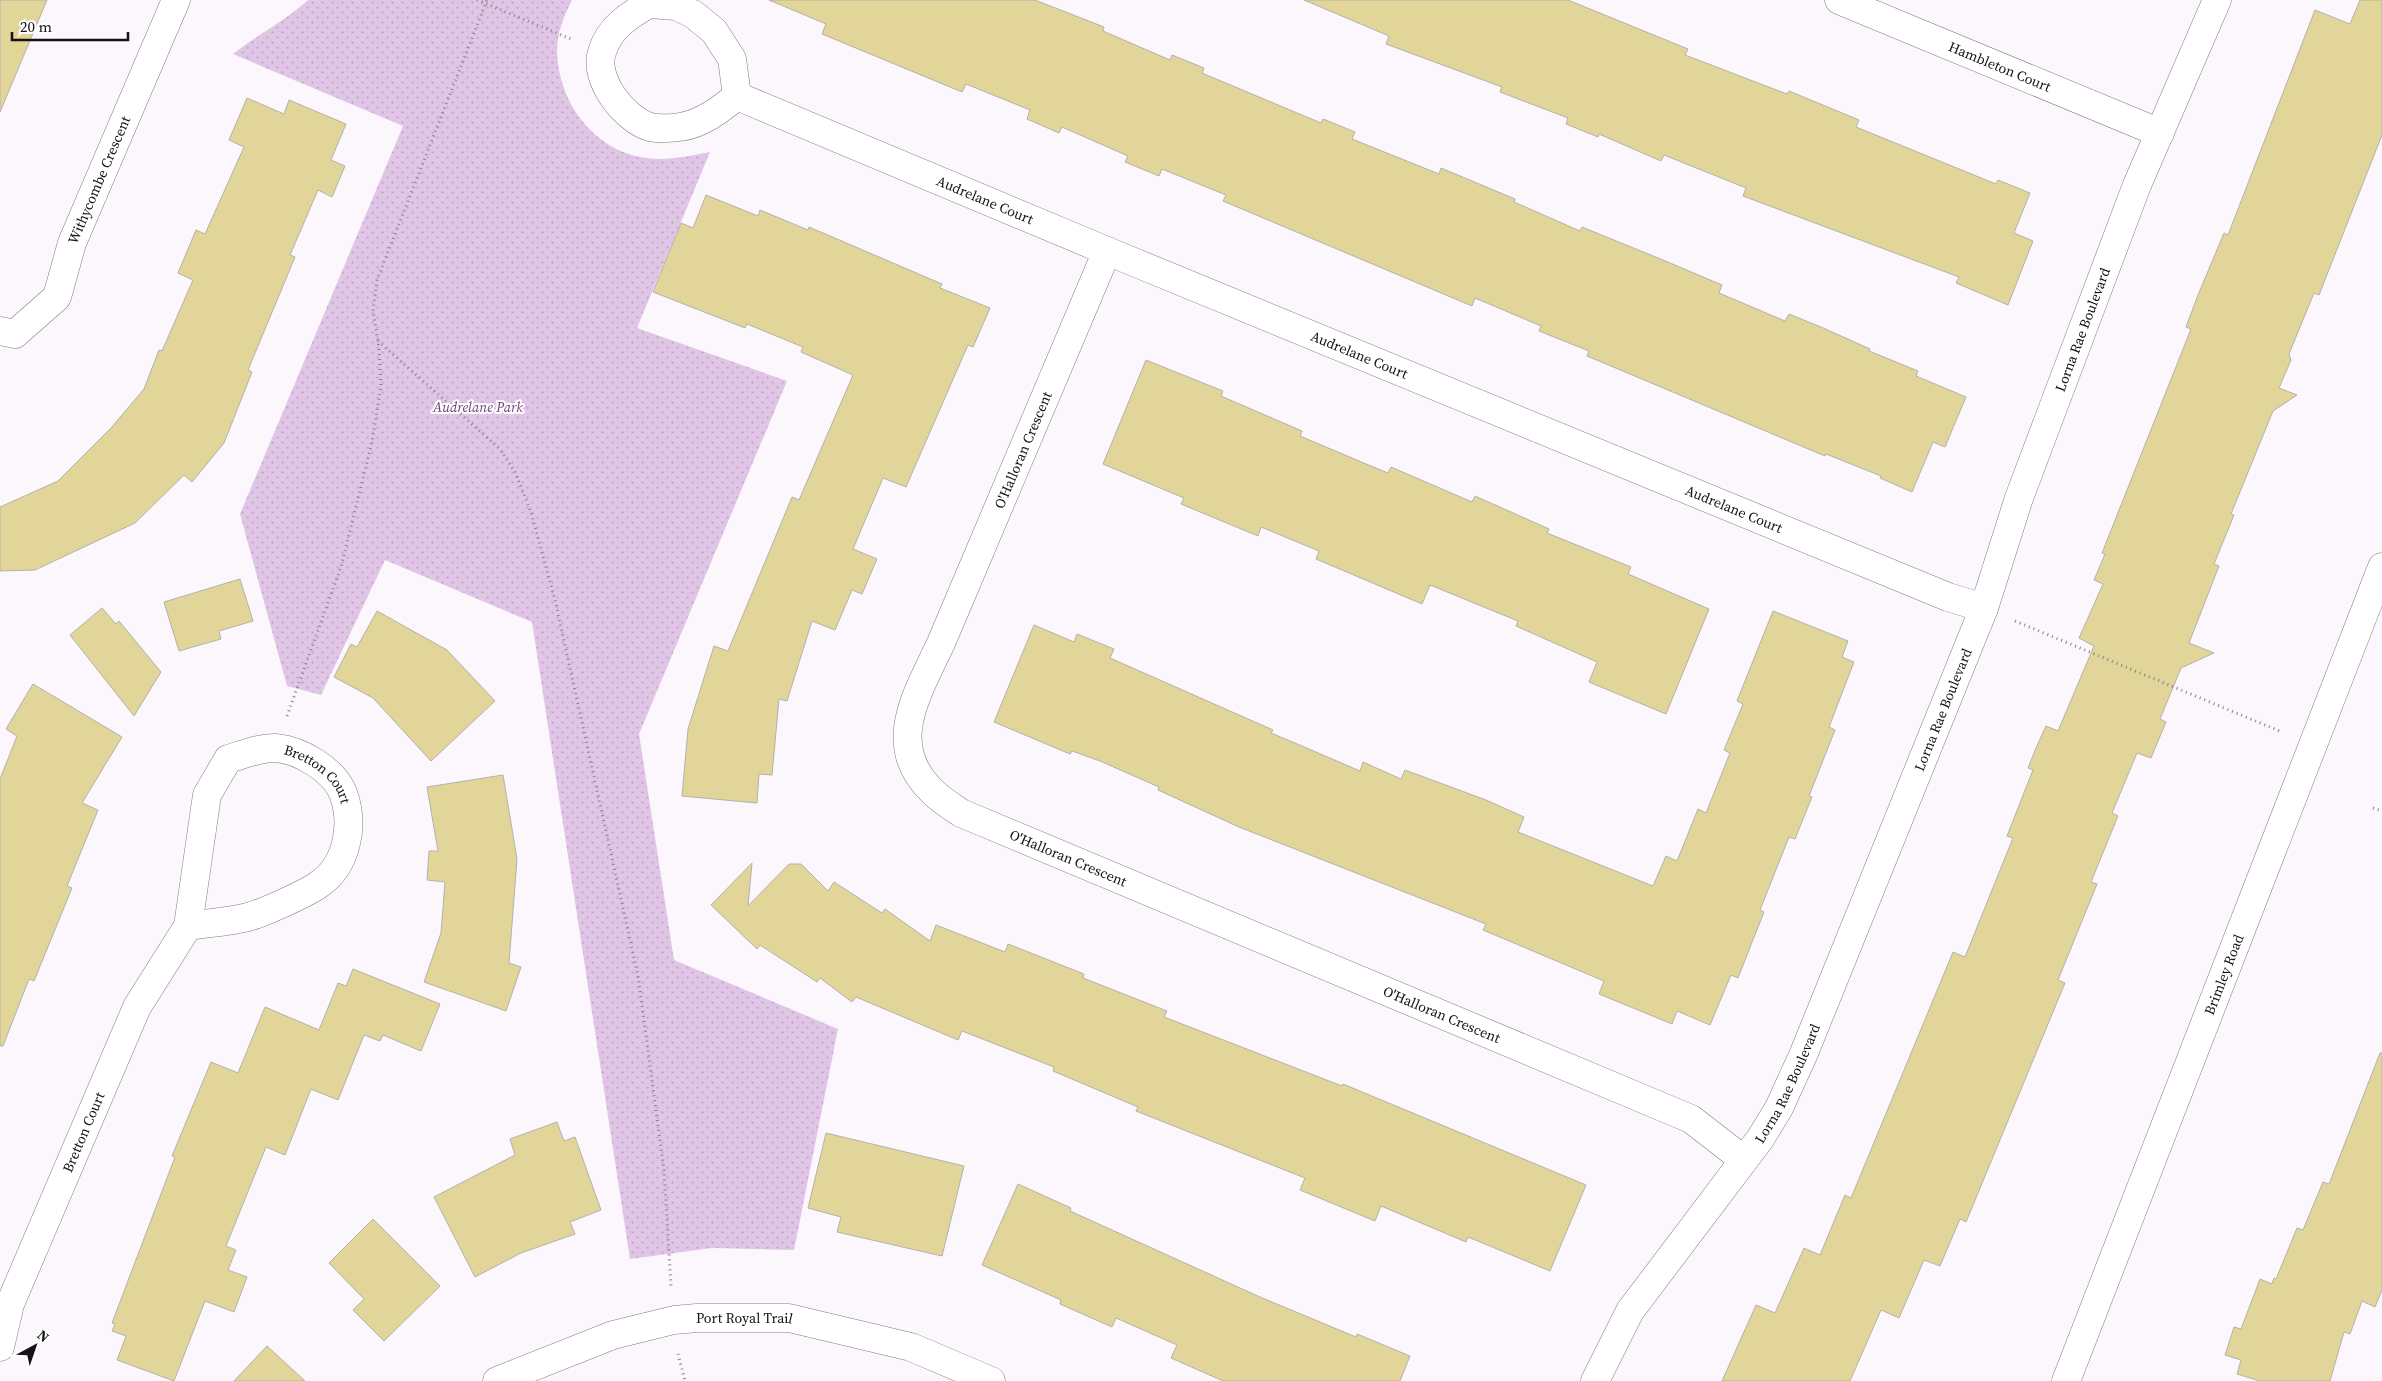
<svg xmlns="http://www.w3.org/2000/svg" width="2382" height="1381" font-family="'Source Serif 4',serif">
  <defs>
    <pattern id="park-dots" width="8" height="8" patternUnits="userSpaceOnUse" patternTransform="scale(1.25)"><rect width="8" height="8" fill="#e1c5e6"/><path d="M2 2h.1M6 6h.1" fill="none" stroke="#c0a8c4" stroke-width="1.8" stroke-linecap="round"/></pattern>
  </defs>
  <rect width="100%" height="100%" fill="#fcf6fd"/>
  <path fill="url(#park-dots)" d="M308 0H572C564 16 557 32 557 51 558 102 594 151 646 158 668 161 689 156 710 152L637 328 787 381 639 734 674 960 838 1029 794 1250 712 1248 630 1259 532 622 385 560 321 695 287 686 240 514 403 126 233 54C257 35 285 21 308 0Z"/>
  <g fill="#e2d599" stroke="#b3b2aa">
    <path d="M0 0H47L0 112Z"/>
    <path d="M769 0H1035L1104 27 1103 31 1170 60 1172 55 1204 68 1202 73 1321 123 1323 119 1355 132 1352 139 1439 174 1441 168 1515 199 1514 202 1580 231 1582 227 1663 260 1722 285 1719 293 1785 321 1789 314 1821 327 1870 349 1869 351 1918 371 1916 376 1966 397 1945 447 1933 442 1912 492 1880 478 1881 476 1826 454 1825 456 1587 356 1589 351 1539 331 1541 326 1475 298 1472 306 1223 201 1226 195 1162 169 1159 176 1125 162 1128 156 1062 127 1059 133 1027 119 1030 110 966 84 962 92 822 34 826 24Z"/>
    <path d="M1304 0H1568L1688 49 1685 55 1787 94 1789 91 1859 120 1856 127 1996 184 1998 180 2030 193 2014 233 2033 241 2008 305 1956 283 1959 277 1743 196 1746 188 1664 155 1661 161 1599 134 1598 137 1566 124 1568 118 1500 92 1502 87 1386 44 1389 36Z"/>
    <path d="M2360 0H2382V135L2319 295 2314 293 2289 354 2291 360 2279 388 2297 395 2273 411 2231 514 2234 515 2214 564 2219 566 2189 643 2214 653 2181 668 2160 719 2166 722 2151 758 2137 753 2112 813 2118 816 2091 882 2097 884 2058 980 2065 983 1966 1222 1960 1219 1940 1266 1924 1260 1899 1318 1881 1310 1850 1381H1722L1756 1305 1775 1313 1804 1248 1820 1255 1845 1195 1851 1198 1953 952 1965 957 2013 838 2007 836 2033 770 2028 768 2036 748 2046 726 2058 731 2094 646 2079 638 2103 584 2094 580 2105 554 2102 553 2191 329 2186 327 2198 295 2224 233 2228 235 2315 10 2350 24Z"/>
    <path d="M247 98 284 114 289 100 346 124 331 160 345 166 332 197 318 190 290 255 295 257 248 370 252 372 224 443 192 482 184 475 135 523 35 570 0 571V507L58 481 111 428 144 389 159 350 162 351 193 280 178 273 196 230 205 234 244 147 229 140Z"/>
    <path d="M706 195 758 216 760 210 808 230 809 227 942 284 940 288 990 308 973 347 968 345 906 487 883 478 853 549 877 559 862 594 852 590 835 630 812 621 787 701 779 699 772 775 759 774 757 803 682 796 688 729 714 646 728 651 792 497 799 500 853 375 801 352 803 347 747 324 745 328 653 292 681 223 693 228Z"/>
    <path d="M1146 360 1223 391 1221 396 1302 431 1300 436 1359 461 1388 473 1391 467 1472 502 1475 496 1549 529 1547 533 1631 567 1628 574 1709 609 1666 714 1589 682 1597 662 1516 626 1518 621 1430 585 1422 604 1316 559 1319 551 1261 527 1258 536 1181 504 1184 498 1103 464Z"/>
    <path d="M240 579 253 621 219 631 221 639 179 651 164 602Z"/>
    <path d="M102 608 116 624 119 621 161 672 134 716 70 635Z"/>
    <path d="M377 611 447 650 495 701 431 761 373 698 334 677 351 644 357 647Z"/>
    <path d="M1773 611 1848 641 1842 657 1854 662 1829 727 1835 730 1809 796 1812 797 1795 839 1789 837 1760 910 1764 912 1738 978 1731 975 1710 1025 1677 1011 1672 1024 1599 994 1604 981 1483 930 1486 924 1239 827 1158 790 1159 787 1100 761 1072 751 1070 754 994 722 1034 625 1074 642 1077 634 1114 649 1110 658 1273 730 1271 733 1302 746 1360 771 1363 762 1401 779 1405 770 1486 800 1524 817 1518 832 1653 886 1666 856 1677 861 1698 809 1706 813 1730 753 1724 750 1743 704 1737 701Z"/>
    <path d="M33 684 122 737 82 803 98 810 67 886 72 888 34 981 29 979 3 1046H0V779L17 736 6 729Z"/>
    <path d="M503 775 517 859 509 963 521 967 506 1011 424 982 441 933 445 882 427 880 429 851H438L427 787Z"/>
    <path d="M752 863 748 906 789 864H801L828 891 834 882 882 913 885 909 930 941 936 925 1005 952 1008 944 1084 974 1083 978 1167 1011 1164 1017 1342 1086 1343 1084 1586 1185 1550 1271 1468 1237 1466 1242 1381 1206 1375 1221 1300 1190 1305 1178 1136 1111 1138 1107 1053 1071 1054 1067 962 1031 958 1040 856 997 852 1002 820 978 817 982 760 945 757 949 711 905Z"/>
    <path d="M353 969 440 1004 421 1051 383 1035 380 1041 364 1035 338 1100 311 1089 285 1155 266 1147 226 1246 236 1250 228 1270 247 1277 234 1312 205 1301 174 1381 117 1360 126 1336 112 1331 115 1324 112 1323 175 1157 172 1156 211 1062 238 1073 265 1007 319 1030 338 983 346 986Z"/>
    <path d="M2380 1053H2382V1290L2375 1307 2362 1301 2350 1334 2344 1332 2330 1381H2260L2237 1374 2241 1360 2225 1355 2234 1327 2241 1329 2260 1279 2272 1284 2274 1278 2276 1279 2297 1228 2303 1230 2323 1182 2329 1184Z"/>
    <path d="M557 1122 564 1141 575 1137 601 1210 570 1222 575 1234 521 1253 475 1277 434 1197 515 1155 510 1139Z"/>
    <path d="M826 1133 964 1166 942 1256 837 1232 841 1217 808 1208Z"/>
    <path d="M1018 1184 1071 1208 1070 1211 1260 1297 1356 1337 1357 1334 1410 1356 1400 1381H1223L1171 1358 1177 1345 1116 1318 1112 1327 1060 1304 1061 1300 982 1265Z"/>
    <path d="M373 1219 440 1286 384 1341 353 1310 364 1299 329 1263Z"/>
    <path d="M267 1346 305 1381H234Z"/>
  </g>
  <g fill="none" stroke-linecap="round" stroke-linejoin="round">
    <defs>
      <g id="minor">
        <path id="s1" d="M1839 0 2160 133"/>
        <path d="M649 4 676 6 693 14 714 31 732 59 737 96C721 109 702 124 680 127 672 128 657 129 650 127 624 119 593 79 602 52 609 28 629 15 649 4Z"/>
        <path id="s2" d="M737 96 1107 251 1948 597 1984 608"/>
        <path id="s3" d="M1107 251 941 643C918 693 883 745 933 792 941 800 952 807 961 813L1691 1119 1744 1160"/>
        <path id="s4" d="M0 331 15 334 57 297 72 243 176 0"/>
        <path id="s5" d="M0 1347 10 1304 137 1007 188 926 207 795 228 759C242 755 261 747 276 748 300 750 334 770 343 793 355 825 347 866 318 885 307 893 261 914 248 917 229 922 208 923 188 926"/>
        <path id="s6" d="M497 1381 613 1335 674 1320 697 1318H789L911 1347 991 1381"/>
        <path id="s7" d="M1595 1381 1630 1311 1760 1139 1779 1108 1804 1053 1984 608 2019 498 2137 185 2217 0"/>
      </g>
      <g id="major">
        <path id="s8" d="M2066 1381 2382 567"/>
      </g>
    </defs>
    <use href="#minor" stroke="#817b82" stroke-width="29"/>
    <use href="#major" stroke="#817b82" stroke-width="29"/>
    <g stroke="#868287" stroke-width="3" stroke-dasharray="1 4" stroke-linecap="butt">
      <path d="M477 0 571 39"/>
      <path d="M378 341 500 449 515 472 531 512 555 600 638 976 664 1170 671 1286"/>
      <path d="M2015 621 2282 732"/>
      <path d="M287 716 341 567 372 442 381 386 379 348 373 311 377 280 487 0"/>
      <path d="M2373 808 2382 811"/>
      <path d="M678 1354 685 1381"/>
    </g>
    <use href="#minor" stroke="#fff" stroke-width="28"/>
    <use href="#major" stroke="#fff" stroke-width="28"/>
  </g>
  <g text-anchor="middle" stroke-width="4" stroke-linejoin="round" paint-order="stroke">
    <g font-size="14" fill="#141214" stroke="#fff">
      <text dy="5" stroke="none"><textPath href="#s1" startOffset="174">Hambleton Court</textPath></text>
      <text dy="5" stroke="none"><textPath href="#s4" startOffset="196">Withycombe Crescent</textPath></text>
      <text dy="5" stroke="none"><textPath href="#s2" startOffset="269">Audrelane Court</textPath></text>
      <text dy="5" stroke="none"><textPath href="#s7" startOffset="1166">Lorna Rae Boulevard</textPath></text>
      <text dy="5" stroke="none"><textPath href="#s2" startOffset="674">Audrelane Court</textPath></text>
      <text transform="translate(1023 450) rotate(-67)" y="5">O'Halloran Crescent</text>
      <text dy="5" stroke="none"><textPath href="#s2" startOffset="1079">Audrelane Court</textPath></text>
      <text dy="5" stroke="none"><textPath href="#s7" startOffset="761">Lorna Rae Boulevard</textPath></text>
      <text dy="5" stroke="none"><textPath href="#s5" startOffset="738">Bretton Court</textPath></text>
      <text dy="5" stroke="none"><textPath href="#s3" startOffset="740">O'Halloran Crescent</textPath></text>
      <text dy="5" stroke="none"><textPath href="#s8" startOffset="436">Brimley Road</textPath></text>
      <text dy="5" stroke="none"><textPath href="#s3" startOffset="1145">O'Halloran Crescent</textPath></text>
      <text dy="5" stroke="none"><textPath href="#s7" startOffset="356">Lorna Rae Boulevard</textPath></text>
      <text dy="5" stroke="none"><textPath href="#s5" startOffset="231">Bretton Court</textPath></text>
      <text dy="5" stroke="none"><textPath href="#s6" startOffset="258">Port Royal Trail</textPath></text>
    </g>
    <g font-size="14" font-style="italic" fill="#71407b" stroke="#fff">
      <text x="478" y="412">Audrelane Park</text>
    </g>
  </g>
  <g transform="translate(35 1346) rotate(40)" stroke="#ffffff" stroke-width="4" paint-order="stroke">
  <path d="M0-4L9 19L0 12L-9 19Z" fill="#141214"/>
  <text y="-8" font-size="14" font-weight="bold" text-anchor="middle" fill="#141214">N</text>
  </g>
  <path d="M12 32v8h116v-8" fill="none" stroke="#141214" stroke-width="2.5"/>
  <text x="20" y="32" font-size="15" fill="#141214" stroke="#ffffff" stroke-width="4" paint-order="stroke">20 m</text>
</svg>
